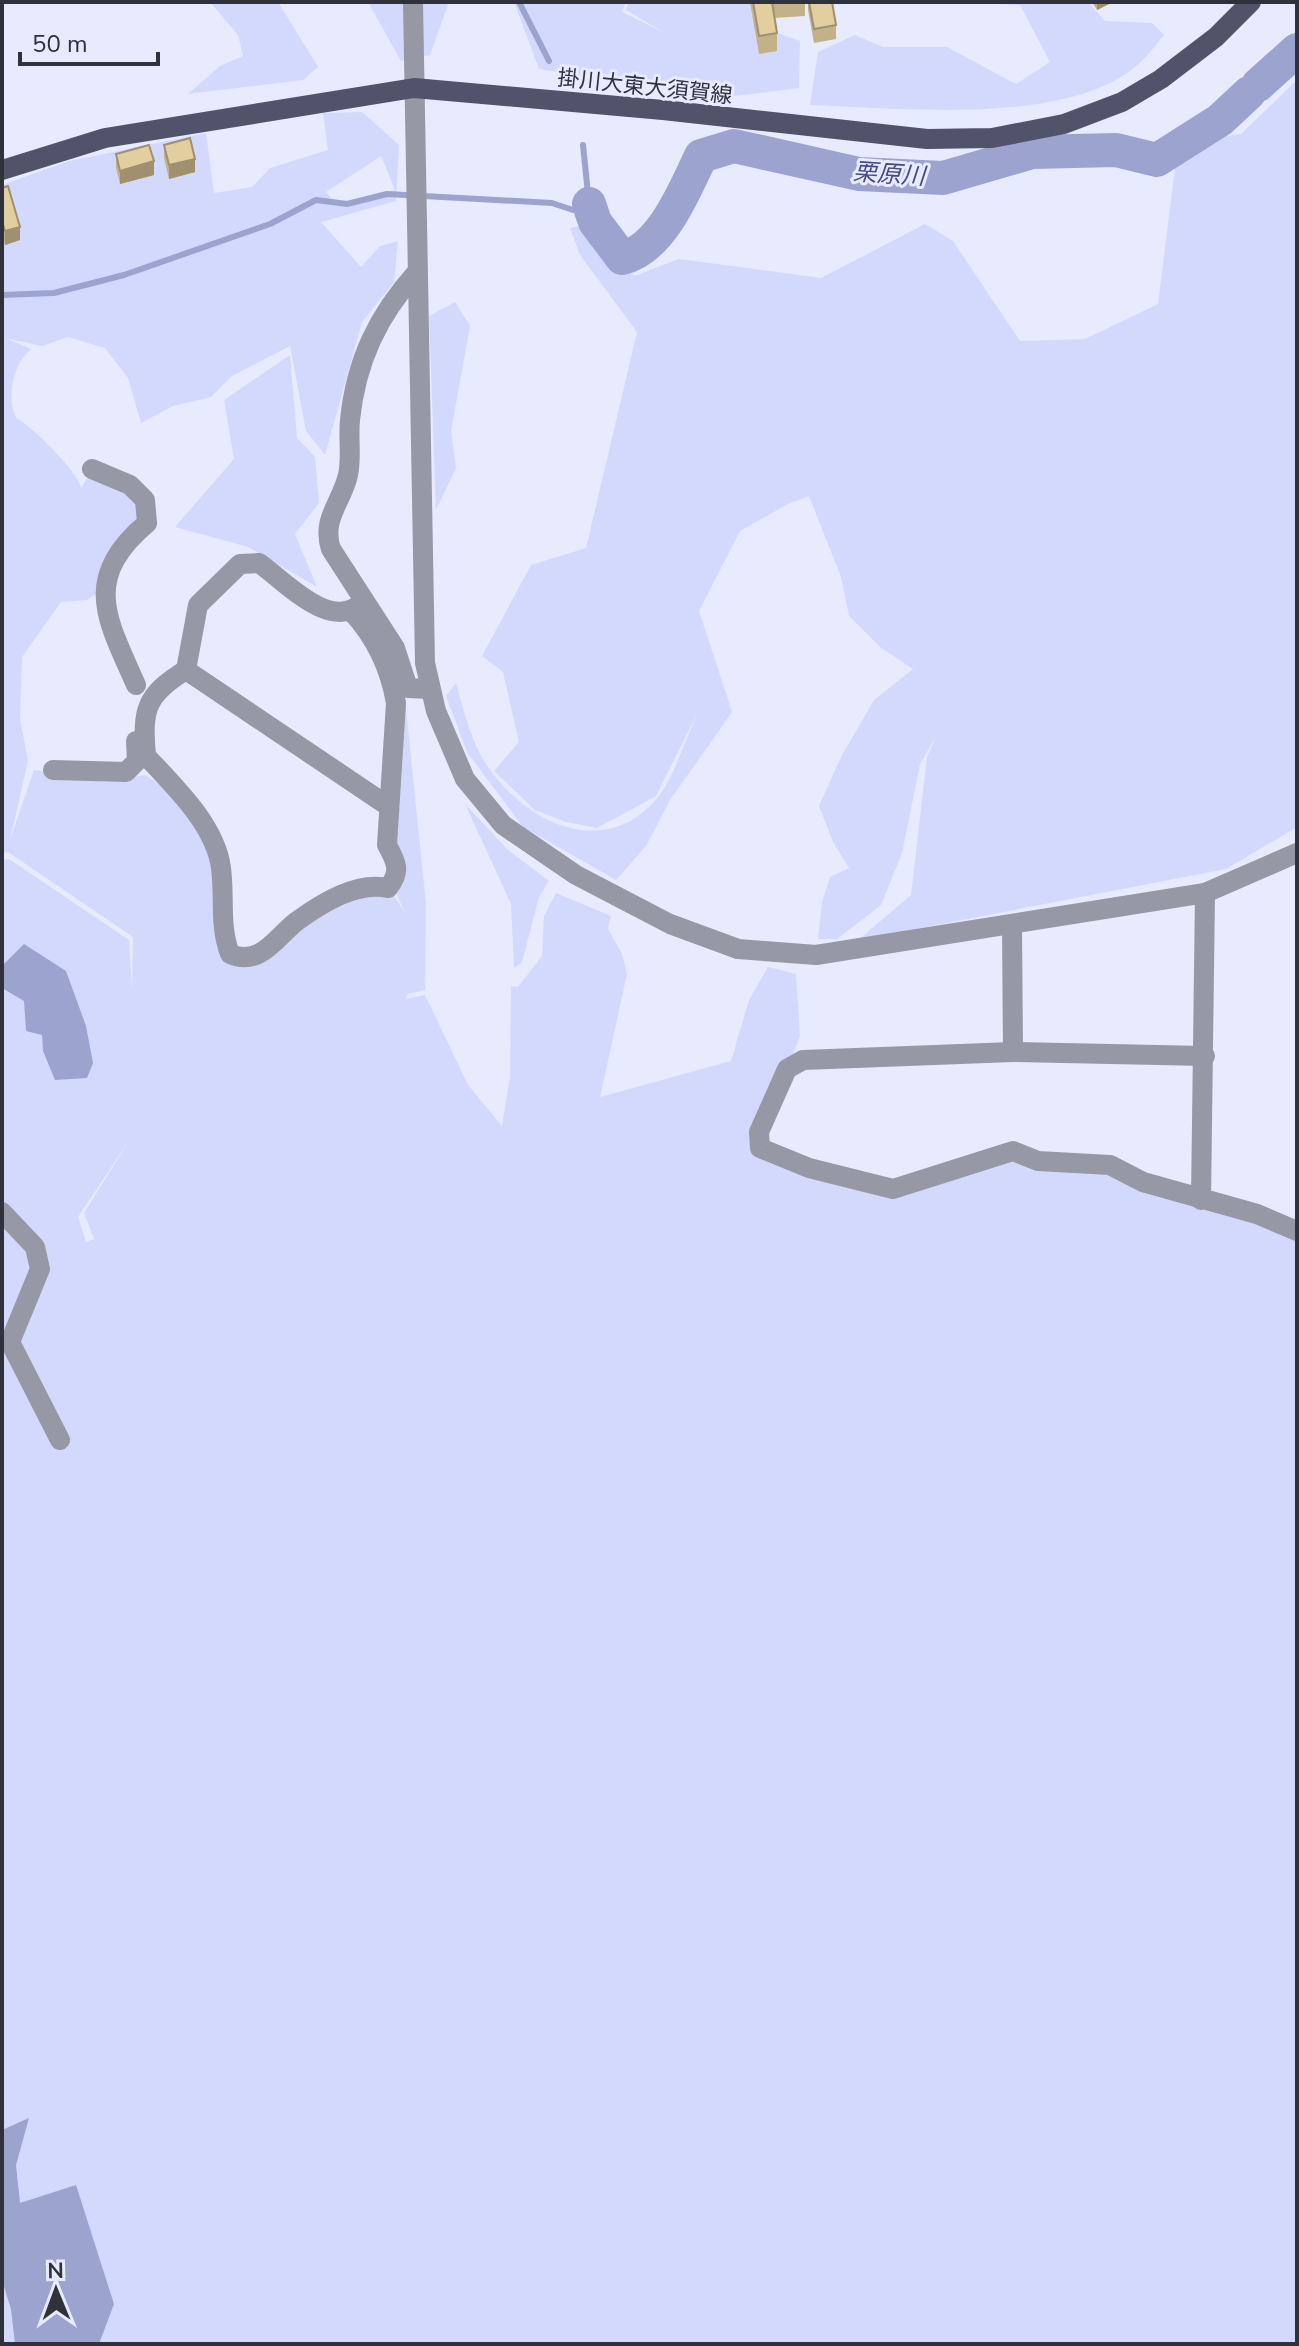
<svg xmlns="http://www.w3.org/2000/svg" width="1299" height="2346" font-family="'Nunito Sans','Noto Sans JP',sans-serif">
  <rect width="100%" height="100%" fill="#e8ebfe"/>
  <g fill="#d3d9fd" fill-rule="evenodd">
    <path d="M210 2H278L318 67 303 80 188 94 220 66 243 56 238 35Z"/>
    <path d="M368 2H449L430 55 401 61Z"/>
    <path d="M514 2H626L622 12 663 32 626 10 628 2H751L761 27 800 41 799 88 719 98 539 69Z"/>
    <path d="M948 2H1088L1105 21 1152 23 1164 35C1154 47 1143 62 1130 71 1056 125 899 108 810 105L818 52 855 35 883 47H947L1016 84 1050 62 1020 5Z"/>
    <path d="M1297 80V827L1226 869 858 940 911 895 927 757 936 736 920 764 902 853 881 905 837 939H818L822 902 830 877 849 868 833 842 819 806 841 757 874 700 913 669 880 647 849 616 841 577 809 496 788 504 740 531 699 611 732 712 670 800 646 846 616 880 523 827 467 752 446 696 456 683C465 714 472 748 493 774 535 828 609 858 659 796 674 776 687 736 698 712L656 796 597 828 566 822 535 810 494 771 519 742 503 672 482 656 531 565 586 548 637 332 580 255 570 228 586 225 634 276 679 259 821 278 925 224 953 241 1020 341 1085 339 1158 304 1178 144 1241 134Z"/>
    <path d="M362 112 399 145 396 201 321 222 361 267 380 246 398 241 394 282 362 322 325 455 306 431 290 346 232 376 211 397 173 406 141 423 128 378 105 348 68 337 42 346 5 338 31 349C13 364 6 397 16 418 30 424 80 474 81 488L90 474 145 500 107 586 87 600 61 602 22 657 20 719 28 761 10 840 34 770 106 782 145 775 171 792 215 860V922L247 957 373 885 394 896 405 913 394 888 387 841 405 699 426 904 425 990 407 994 406 999 425 995 468 1085 502 1126 510 1076 511 986 518 987 542 956 544 916 556 893 611 916 608 929 622 954 627 974 600 1097 731 1061 749 1000 768 967 796 974 800 1036 755 1146 893 1189 1010 1156 1108 1169 1297 1234V2344H2V860L9 859 129 940 132 990 133 937 8 852 2 853V185L69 161 206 133 214 193 252 187 270 168 328 150 323 113ZM381 156 395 190 338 206 326 192ZM130 1139 84 1213 94 1239 86 1242 78 1217Z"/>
    <path d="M455 302 470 326 451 431 456 468 436 510 429 316Z"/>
    <path d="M290 355 297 438 315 457 319 503 295 534 317 587 248 547 175 527 234 459 224 400Z"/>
    <path d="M465 804 508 850 549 881 539 897 522 962 514 968 511 904Z"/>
  </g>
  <g fill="#9ca3cf">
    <path d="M24 944 66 971 86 1026 93 1063 87 1078 55 1080 43 1051 42 1035 26 1031 24 1001 2 988V966Z"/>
    <path d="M29 2118 16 2165 20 2203 76 2185 114 2304 99 2344H15L11 2309 2 2280V2130Z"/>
  </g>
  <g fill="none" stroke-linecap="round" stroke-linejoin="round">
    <g stroke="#9ca3cf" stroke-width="6">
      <path d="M519 2 549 61"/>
      <path d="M2 295 54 293 124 275 270 224 316 200 347 204 387 194 552 203 573 210 589 204 583 145"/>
    </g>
    <g stroke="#9ca3cf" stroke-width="34">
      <path d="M1258 85 1297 50"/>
      <path d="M589 204 595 222 622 258C662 249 685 189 701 156L734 146 859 174 943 178 1032 152 1116 150 1157 160 1220 120 1249 93"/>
    </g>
    <g stroke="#9698a5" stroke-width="20">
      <path d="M413 2 425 663 436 711 465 779 503 825 576 875 670 924 738 949 816 955 1205 893 1297 853"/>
      <path d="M417 272C378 315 356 361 350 420 348 438 352 457 348 475 342 502 321 519 331 549L395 648 408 688 429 689"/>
      <path d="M92 469 130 485 145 500 147 523C81 579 107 619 136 685"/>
      <path d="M186 670 198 605 240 564 259 563C286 582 330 632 362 603"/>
      <path d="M137 746C167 780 215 821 221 868 225 898 219 925 230 954 261 967 276 937 297 921 322 903 357 881 388 888 401 872 397 863 387 845L396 703C390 668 376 638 352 612"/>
      <path d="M146 756C142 710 145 695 186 670L388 806"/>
      <path d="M53 770 126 772 137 761 136 741"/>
      <path d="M1012 925 1013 1052"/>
      <path d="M1205 1056 1013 1052 803 1060 787 1069 759 1132 760 1148 809 1168 893 1189 1013 1151 1038 1161 1110 1165 1143 1182 1257 1214 1297 1231"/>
      <path d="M1201 1200 1205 893"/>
      <path d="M2 1212 35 1247 40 1269 10 1342 60 1440"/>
    </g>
    <path stroke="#50536a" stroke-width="20" d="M2 170 105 138 414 88 663 110 927 139 992 138 1064 124 1122 102 1161 79 1216 37 1251 2"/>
  </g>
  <g fill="#c3b18a">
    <path d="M750 2H805V16L774 18 777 33V51L759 54Z"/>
    <path d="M808 2H832L836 25V39L814 43 808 10Z"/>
    <path d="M1092 2H1113L1097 10Z"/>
    <path d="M164 145 195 172 169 179 164 158Z"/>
    <path d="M116 154 154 175 120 184 116 168Z"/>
    <path d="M2 188 20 240 5 245 2 235Z"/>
  </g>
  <g fill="#9f9070">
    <path d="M1097 2H1113L1097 10Z"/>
    <path d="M195 159V172L169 179V165Z"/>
    <path d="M154 161V175L120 184V171Z"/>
    <path d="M20 227V240L5 245V231Z"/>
  </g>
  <g fill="#e3cea0" stroke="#9f9070" stroke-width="2">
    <path d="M753 2H772L777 33 759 36Z"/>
    <path d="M809 2H832L836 25 814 29Z"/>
    <path d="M190 138 195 159 169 165 164 145Z"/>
    <path d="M149 145 154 161 120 171 116 154Z"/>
    <path d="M8 186 20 227 5 231 2 221V188Z"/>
  </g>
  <g text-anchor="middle" stroke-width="6" stroke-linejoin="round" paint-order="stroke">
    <g font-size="22" fill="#2f313d" stroke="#e8ebfe">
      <text transform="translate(645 86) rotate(6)" y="8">掛川大東大須賀線</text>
    </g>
    <g font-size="24" font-style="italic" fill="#464b84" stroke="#e8ebfe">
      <text transform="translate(889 174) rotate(4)" y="8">栗原川</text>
    </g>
  </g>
  <rect width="1299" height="2346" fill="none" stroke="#2f313d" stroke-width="8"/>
  <g transform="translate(56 2290) rotate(359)" stroke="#e8ebfe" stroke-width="6" paint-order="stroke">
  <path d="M0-6L14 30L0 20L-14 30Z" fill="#2f313d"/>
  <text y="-12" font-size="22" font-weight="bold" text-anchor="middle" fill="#2f313d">N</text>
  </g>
  <path d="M20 52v12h138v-12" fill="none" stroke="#2f313d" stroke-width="4"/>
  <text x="32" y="52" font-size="24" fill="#2f313d" stroke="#e8ebfe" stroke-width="6" paint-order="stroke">50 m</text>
</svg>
